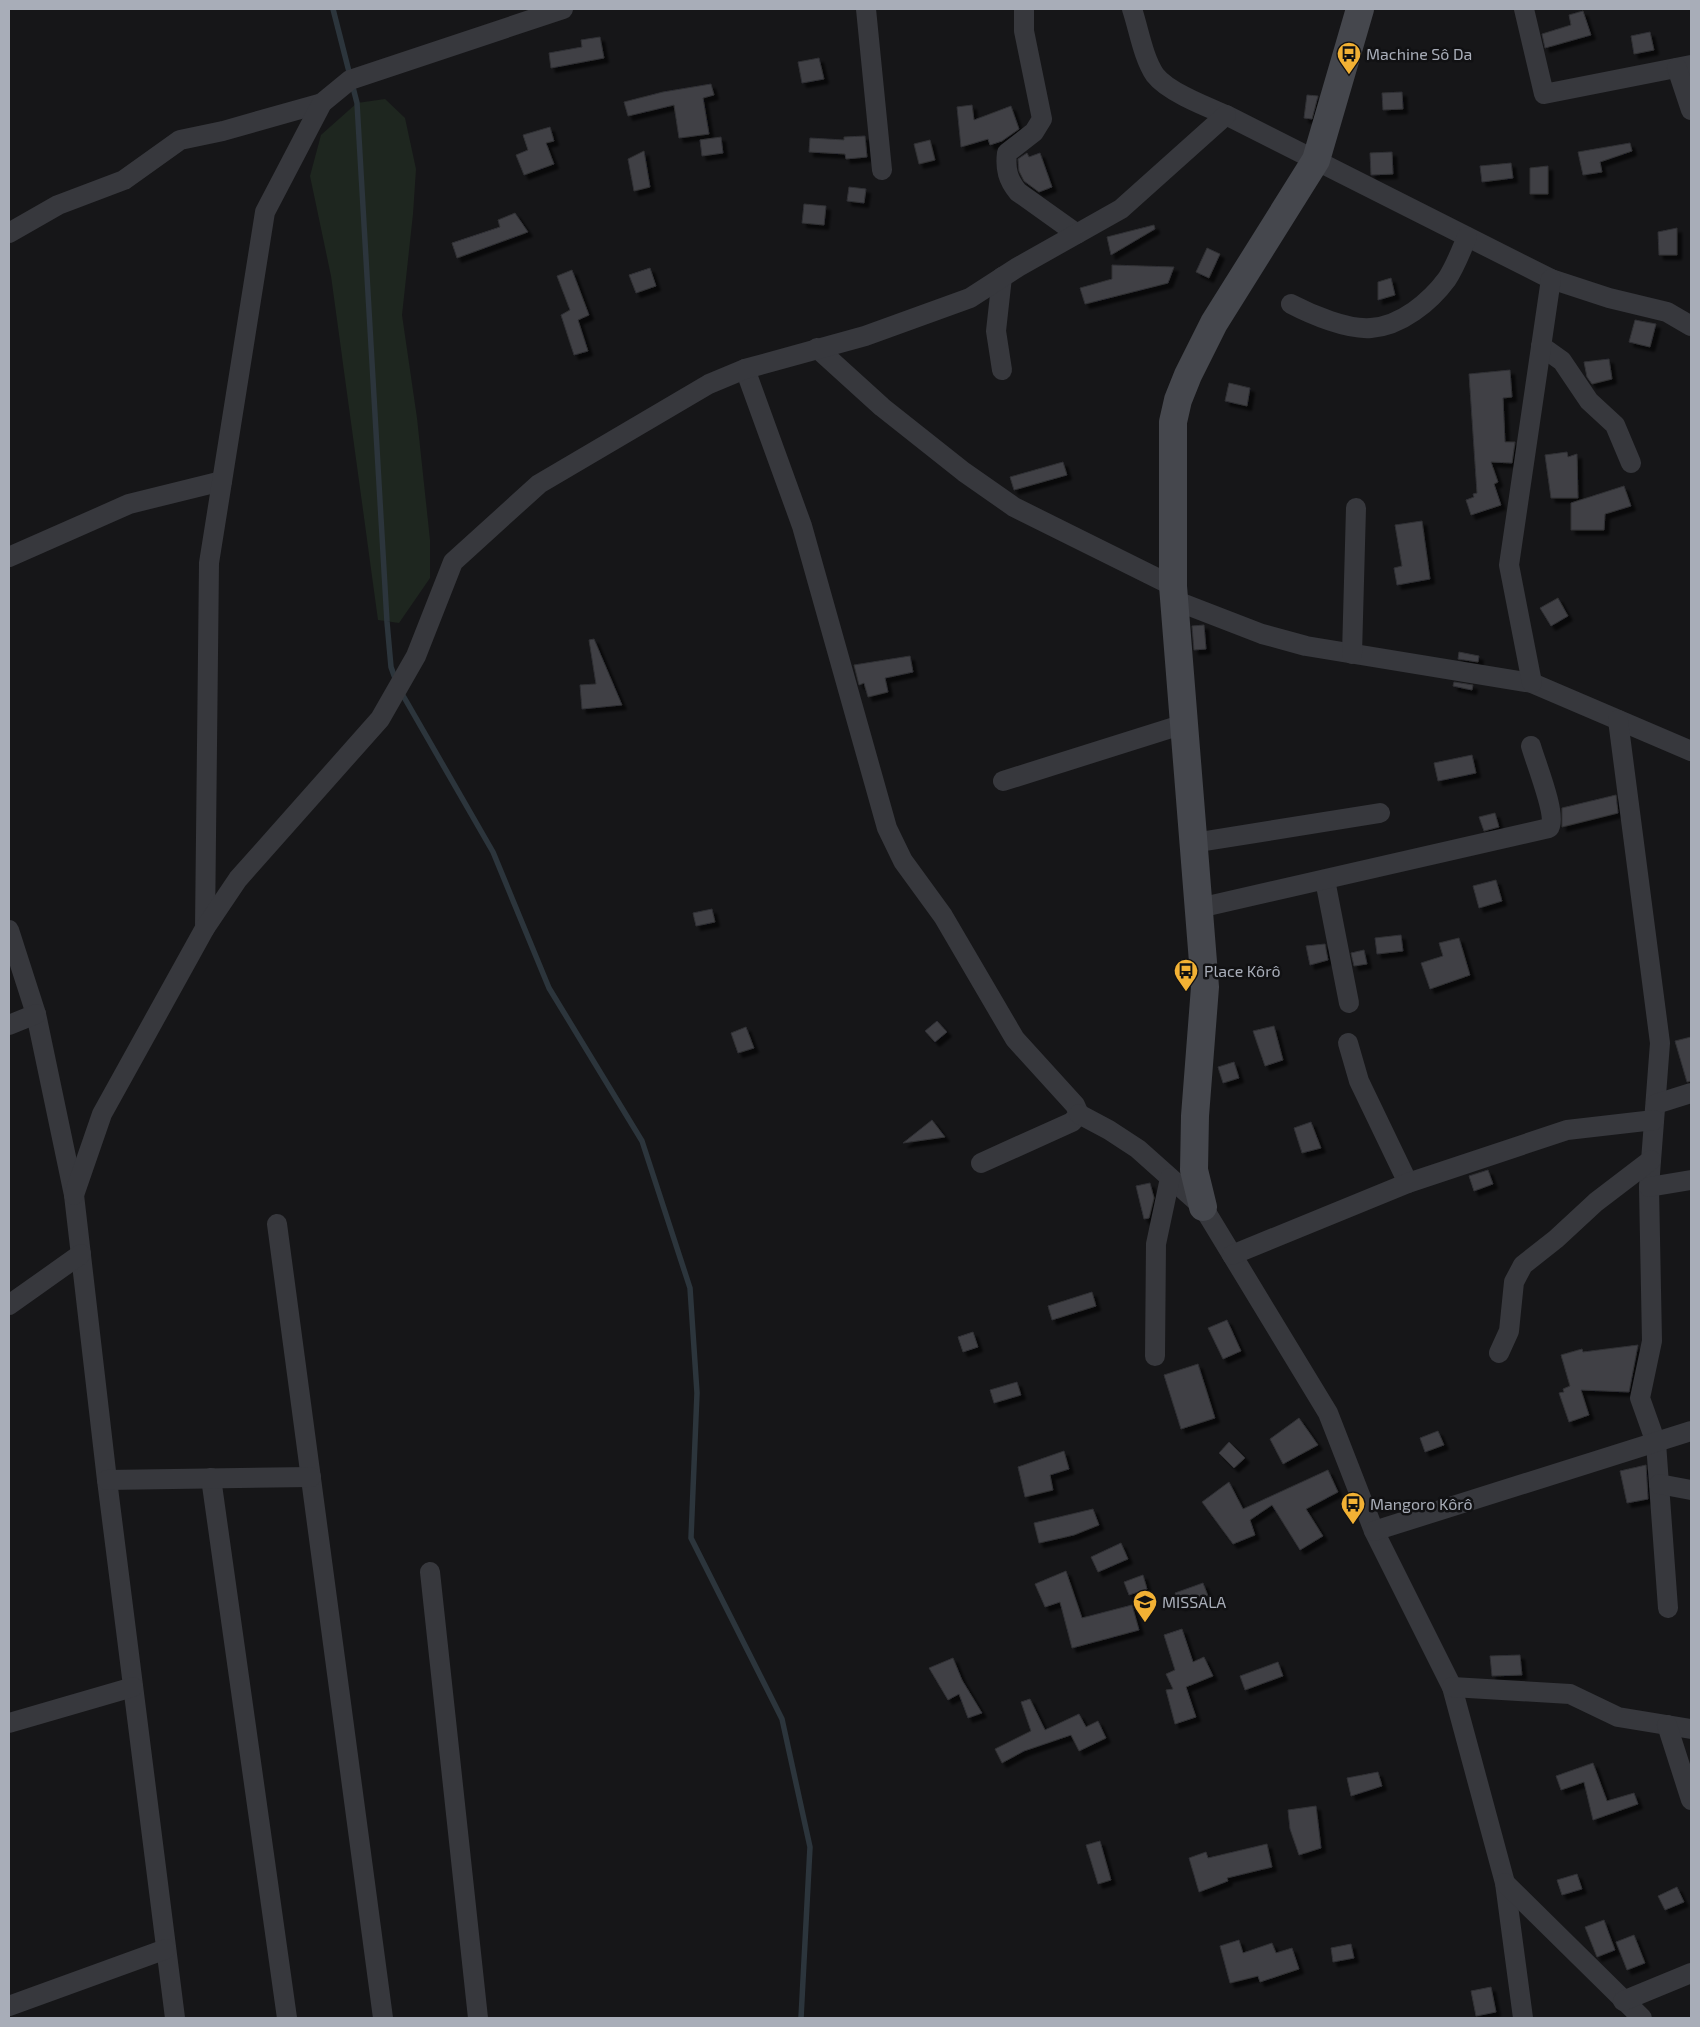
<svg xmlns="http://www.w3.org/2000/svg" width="1700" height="2027" font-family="'Exo 2',sans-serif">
  <defs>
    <filter id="shadow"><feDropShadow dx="4.5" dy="4.5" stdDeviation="1" flood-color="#0009"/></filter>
  </defs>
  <rect width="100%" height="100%" fill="#161618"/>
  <path fill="#1e261f" d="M385 99 405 118 416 169 413 214 402 315 417 418 430 540V578L399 623 378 620 331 276 310 176 321 135 357 103Z"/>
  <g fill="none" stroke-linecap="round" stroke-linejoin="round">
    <g stroke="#2c353c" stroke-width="5.5">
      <path d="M333 9 357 103 387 622 391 667 396 681"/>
      <path d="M401 692 493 852 549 988 642 1141 690 1288 697 1393 691 1538 782 1719 810 1847 801 2018"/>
    </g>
  </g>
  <g fill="#404145" stroke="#303034" filter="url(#shadow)">
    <path d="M1583 11 1591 35 1545 48 1542 34 1571 25 1569 15Z"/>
    <path d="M1650 32 1654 50 1634 54 1631 36Z"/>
    <path d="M600 37 604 58 551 68 549 53 582 47 581 40Z"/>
    <path d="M819 58 824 79 802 83 798 62Z"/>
    <path d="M711 84 714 95 703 98 709 134 679 138 674 105 628 116 624 102 663 92Z"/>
    <path d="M1402 92 1403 109 1383 110 1382 93Z"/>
    <path d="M1307 95 1318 96 1312 119 1304 118Z"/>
    <path d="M972 105 974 120 1011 106 1019 129 1002 141 990 145 988 139 961 147 957 107Z"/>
    <path d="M550 127 554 141 546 143 554 164 524 175 516 155 528 150 523 135Z"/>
    <path d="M865 136 867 157 846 159 845 154 809 152 810 138 844 140V137Z"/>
    <path d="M721 137 723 153 702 156 700 140Z"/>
    <path d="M930 140 935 160 919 164 914 144Z"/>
    <path d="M1630 143 1632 151 1600 162 1602 172 1583 175 1578 152Z"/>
    <path d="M644 151 650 187 634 191 628 159Z"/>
    <path d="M1392 152 1393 174 1371 175 1370 153Z"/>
    <path d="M1027 153 1029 157 1040 153 1052 187 1039 192 1024 181 1019 171 1018 159Z"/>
    <path d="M1511 163 1513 178 1482 182 1480 166Z"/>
    <path d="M1548 166V194H1530V168Z"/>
    <path d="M849 187 866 189 864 203 847 201Z"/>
    <path d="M804 204 826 206 824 225 802 223Z"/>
    <path d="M515 213 528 232 457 258 452 243 500 227 498 220Z"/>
    <path d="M1154 225 1155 229 1111 255 1107 237Z"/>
    <path d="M1677 228V255H1659L1658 232Z"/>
    <path d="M1207 248 1220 254 1209 278 1196 272Z"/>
    <path d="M1112 265 1174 267 1168 283 1085 304 1080 288 1112 279Z"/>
    <path d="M650 268 656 286 636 293 629 275Z"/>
    <path d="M572 270 589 315 578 320 588 351 574 355 561 315 570 310 557 276Z"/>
    <path d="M1391 278 1395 295 1378 300V282Z"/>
    <path d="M1635 320 1656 324 1650 347 1629 342Z"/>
    <path d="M1609 359 1612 379 1592 384 1587 377 1584 362Z"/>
    <path d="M1510 370 1512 397 1503 398 1505 442H1515L1512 463 1491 462 1498 482 1494 484 1501 505 1471 515 1466 500 1474 497 1473 494 1477 493 1469 374Z"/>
    <path d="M1229 383 1250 388 1247 406 1225 401Z"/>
    <path d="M1567 452 1568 457 1577 454 1578 498H1551L1545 455Z"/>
    <path d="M1063 462 1067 475 1014 490 1010 477Z"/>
    <path d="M1624 486 1631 506 1605 514 1604 530H1571V503Z"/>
    <path d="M1422 521 1430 579 1397 585 1394 568 1402 566 1395 525Z"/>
    <path d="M1558 598 1568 616 1551 626 1540 608Z"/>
    <path d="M1204 625 1206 649 1194 650 1192 626Z"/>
    <path d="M594 639 622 705 582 709 580 685 596 684 589 640Z"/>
    <path d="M1459 652 1479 656 1478 662 1458 659Z"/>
    <path d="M910 656 913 672 885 678 888 692 868 697 864 683 859 685 854 665Z"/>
    <path d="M1454 682 1473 685 1472 690 1453 686Z"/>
    <path d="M1472 755 1476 773 1438 781 1434 763Z"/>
    <path d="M1616 795 1618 813 1562 827V808Z"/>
    <path d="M1495 813 1499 827 1484 831 1479 817Z"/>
    <path d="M1496 880 1502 901 1479 908 1473 886Z"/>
    <path d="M712 909 715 922 696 926 693 913Z"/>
    <path d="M1401 935 1403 951 1377 954 1375 938Z"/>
    <path d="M1459 938 1470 975 1430 989 1421 963 1443 956 1439 943Z"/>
    <path d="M1325 944 1328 960 1310 965 1306 946Z"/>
    <path d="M1364 950 1367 964 1354 966 1351 953Z"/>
    <path d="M937 1021 947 1032 935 1042 925 1031Z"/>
    <path d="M1274 1026 1283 1060 1265 1066 1253 1031Z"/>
    <path d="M746 1027 754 1048 738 1053 731 1033Z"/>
    <path d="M1691 1037V1081L1687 1082 1675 1041Z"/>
    <path d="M1234 1062 1239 1078 1223 1083 1218 1067Z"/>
    <path d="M932 1120 945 1137 903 1143Z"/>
    <path d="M1311 1122 1321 1148 1302 1153 1294 1128Z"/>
    <path d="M1488 1170 1493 1184 1474 1191 1469 1176Z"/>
    <path d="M1150 1183 1154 1198 1149 1218 1144 1219 1136 1186Z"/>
    <path d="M1092 1292 1096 1306 1052 1320 1048 1306Z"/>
    <path d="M1227 1320 1241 1351 1223 1359 1208 1328Z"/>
    <path d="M973 1332 978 1347 963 1352 958 1337Z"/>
    <path d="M1638 1345 1629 1392 1581 1390 1589 1415 1569 1422 1559 1393 1564 1392 1563 1389 1570 1386 1561 1355 1582 1349 1583 1352Z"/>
    <path d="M1198 1364 1215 1418 1181 1429 1164 1375Z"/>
    <path d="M1017 1382 1021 1395 994 1403 990 1390Z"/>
    <path d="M1299 1418 1318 1445 1283 1464 1270 1439Z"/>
    <path d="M1438 1431 1444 1445 1425 1452 1420 1438Z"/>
    <path d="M1229 1442 1245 1458 1234 1468 1219 1453Z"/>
    <path d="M1064 1451 1069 1469 1050 1475 1053 1490 1025 1497 1018 1467Z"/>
    <path d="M1646 1465 1648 1499 1627 1503 1620 1471Z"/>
    <path d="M1328 1470 1338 1492 1306 1509 1323 1536 1300 1550 1272 1505 1250 1520 1255 1535 1233 1544 1202 1502 1229 1482 1243 1509Z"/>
    <path d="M1093 1509 1099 1525 1074 1535 1039 1543 1034 1523Z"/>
    <path d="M1121 1543 1128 1559 1098 1572 1091 1557Z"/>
    <path d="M1066 1571 1082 1618 1132 1605 1139 1630 1072 1648 1060 1602 1045 1607 1035 1584Z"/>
    <path d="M1143 1575 1147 1589 1129 1595 1124 1582Z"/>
    <path d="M1203 1583 1208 1596 1180 1606 1175 1593Z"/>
    <path d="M1182 1629 1193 1662 1204 1657 1213 1676 1186 1687 1196 1717 1175 1724 1166 1690 1173 1689 1166 1674 1175 1670 1164 1635Z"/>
    <path d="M1520 1655 1522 1675 1492 1676 1490 1656Z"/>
    <path d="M953 1658 962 1680 982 1713 968 1718 959 1694 948 1700 929 1668Z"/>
    <path d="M1278 1662 1283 1676 1245 1690 1240 1676Z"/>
    <path d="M1030 1699 1045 1730 1079 1714 1086 1727 1098 1721 1106 1738 1079 1751 1071 1735 1024 1751 1002 1763 995 1749 1031 1731 1021 1702Z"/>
    <path d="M1593 1763 1607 1801 1634 1793 1638 1804 1593 1820 1584 1782 1561 1790 1556 1776Z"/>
    <path d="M1378 1772 1382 1786 1351 1796 1347 1778Z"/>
    <path d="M1316 1806 1321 1848 1299 1855 1290 1829 1288 1810Z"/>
    <path d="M1100 1841 1111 1880 1098 1884 1086 1845Z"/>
    <path d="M1267 1844 1272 1867 1227 1878 1228 1881 1199 1892 1189 1858 1206 1852 1208 1858Z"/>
    <path d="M1577 1874 1582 1889 1562 1895 1557 1880Z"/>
    <path d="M1677 1887 1684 1902 1665 1910 1658 1896Z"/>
    <path d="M1604 1920 1615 1950 1597 1957 1585 1927Z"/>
    <path d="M1634 1935 1645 1963 1627 1970 1616 1942Z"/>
    <path d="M1239 1940 1243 1953 1272 1943 1276 1953 1292 1948 1299 1969 1260 1982 1258 1976 1230 1983 1220 1946Z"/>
    <path d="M1351 1944 1354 1958 1333 1962 1331 1948Z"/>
    <path d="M1491 1987 1496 2012 1476 2016 1471 1991Z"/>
  </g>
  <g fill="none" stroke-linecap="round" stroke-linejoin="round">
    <g stroke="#37383d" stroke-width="20">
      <path d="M866 9 882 170"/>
      <path d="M1024 9V31L1042 119 1034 132 1007 153C1005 169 1008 180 1018 192L1077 234"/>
      <path d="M1132 9C1139 30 1143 57 1155 75 1168 92 1207 107 1226 115L1551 279 1609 298 1667 312 1691 326"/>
      <path d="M1524 9 1544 94 1691 65"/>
      <path d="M1677 68 1691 110"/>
      <path d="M9 233 58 205 124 180 180 140 223 131 322 103"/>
      <path d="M1291 304C1312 315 1348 330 1371 328 1401 326 1430 302 1447 279 1455 267 1461 251 1467 237"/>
      <path d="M1541 346 1562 361 1589 401 1615 425 1631 463"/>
      <path d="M817 348 882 407 964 472 1014 507 1173 586"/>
      <path d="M745 369 802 526 887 828 903 861 943 916 1015 1039 1075 1105 1079 1114 1072 1122 981 1163"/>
      <path d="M1002 370 996 331 1002 277"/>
      <path d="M9 557 129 504 222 481"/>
      <path d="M1174 600 1262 634 1306 646 1532 683 1691 751"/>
      <path d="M1352 654 1356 508"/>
      <path d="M1532 683 1509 565 1551 279"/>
      <path d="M1618 720 1660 1043 1649 1187 1652 1341 1640 1398 1656 1443 1668 1608"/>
      <path d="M1003 781 1184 724"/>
      <path d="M1193 843 1380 813"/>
      <path d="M1325 880 1349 1003"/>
      <path d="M1199 908 1549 828C1558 817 1535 761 1531 746"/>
      <path d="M205 928 209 563 265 212 322 103 350 80 563 9"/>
      <path d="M9 930 36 1014 74 1195 107 1480 175 2018"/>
      <path d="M9 1025 36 1014"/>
      <path d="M1348 1043 1359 1081 1408 1183"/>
      <path d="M1656 1104 1691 1093"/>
      <path d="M1079 1114 1109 1130 1138 1149 1203 1207 1328 1413 1374 1531 1452 1687 1505 1883 1523 2018"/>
      <path d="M1649 1187 1691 1180"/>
      <path d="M74 1195 102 1114 205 928 238 879 380 719 416 656 453 562 539 484 709 384 745 369 865 336 970 298 1018 267 1121 209 1226 115"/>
      <path d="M277 1224 383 2018"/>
      <path d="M1232 1255 1408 1183 1567 1130 1654 1120"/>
      <path d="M9 1305 81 1254"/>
      <path d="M1499 1353 1509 1331 1514 1282 1523 1265 1556 1239 1596 1202 1651 1160"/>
      <path d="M1155 1356 1156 1244 1170 1178"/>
      <path d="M211 1478 287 2018"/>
      <path d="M107 1480 311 1477"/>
      <path d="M1659 1484 1691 1490"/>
      <path d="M1374 1531 1691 1431"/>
      <path d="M430 1572 478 2018"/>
      <path d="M1452 1687 1570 1694 1618 1717 1691 1729"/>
      <path d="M9 1723 133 1687"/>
      <path d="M1667 1725 1691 1800"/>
      <path d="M1505 1883 1642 2018"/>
      <path d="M1623 2001 1691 1973"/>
      <path d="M9 2006 166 1949"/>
    </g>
    <path stroke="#45474d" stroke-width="28" d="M1203 1207 1194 1170 1195 1116 1205 987 1173 586V422L1178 400 1188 375 1214 323 1316 160 1360 9"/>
  </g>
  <defs>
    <symbol id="bus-pin" viewBox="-11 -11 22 30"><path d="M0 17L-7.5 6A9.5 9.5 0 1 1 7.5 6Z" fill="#f2b134" stroke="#111113"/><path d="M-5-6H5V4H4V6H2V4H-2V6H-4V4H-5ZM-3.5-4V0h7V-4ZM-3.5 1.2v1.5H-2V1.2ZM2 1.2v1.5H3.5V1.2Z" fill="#111"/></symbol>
    <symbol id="school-pin" viewBox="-11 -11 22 30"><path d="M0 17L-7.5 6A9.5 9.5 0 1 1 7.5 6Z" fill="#f2b134" stroke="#111113"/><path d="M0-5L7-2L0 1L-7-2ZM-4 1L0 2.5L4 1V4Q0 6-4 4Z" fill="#111"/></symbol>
  </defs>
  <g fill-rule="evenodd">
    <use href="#bus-pin" x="1335" y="40" width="28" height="38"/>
    <use href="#bus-pin" x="1172" y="957" width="28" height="38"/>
    <use href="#bus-pin" x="1339" y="1490" width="28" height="38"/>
    <use href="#school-pin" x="1131" y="1588" width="28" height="38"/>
  </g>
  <g text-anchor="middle" stroke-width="5" stroke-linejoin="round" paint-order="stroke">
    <g font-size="16" fill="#a8adb8" stroke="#111113" text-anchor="start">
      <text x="1366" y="60">Machine Sô Da</text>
      <text x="1204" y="977">Place Kôrô</text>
      <text x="1370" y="1510">Mangoro Kôrô</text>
      <text x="1162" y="1608">MISSALA</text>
    </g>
  </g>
  <rect width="1700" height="2027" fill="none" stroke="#a8adb8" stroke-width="20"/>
</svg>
